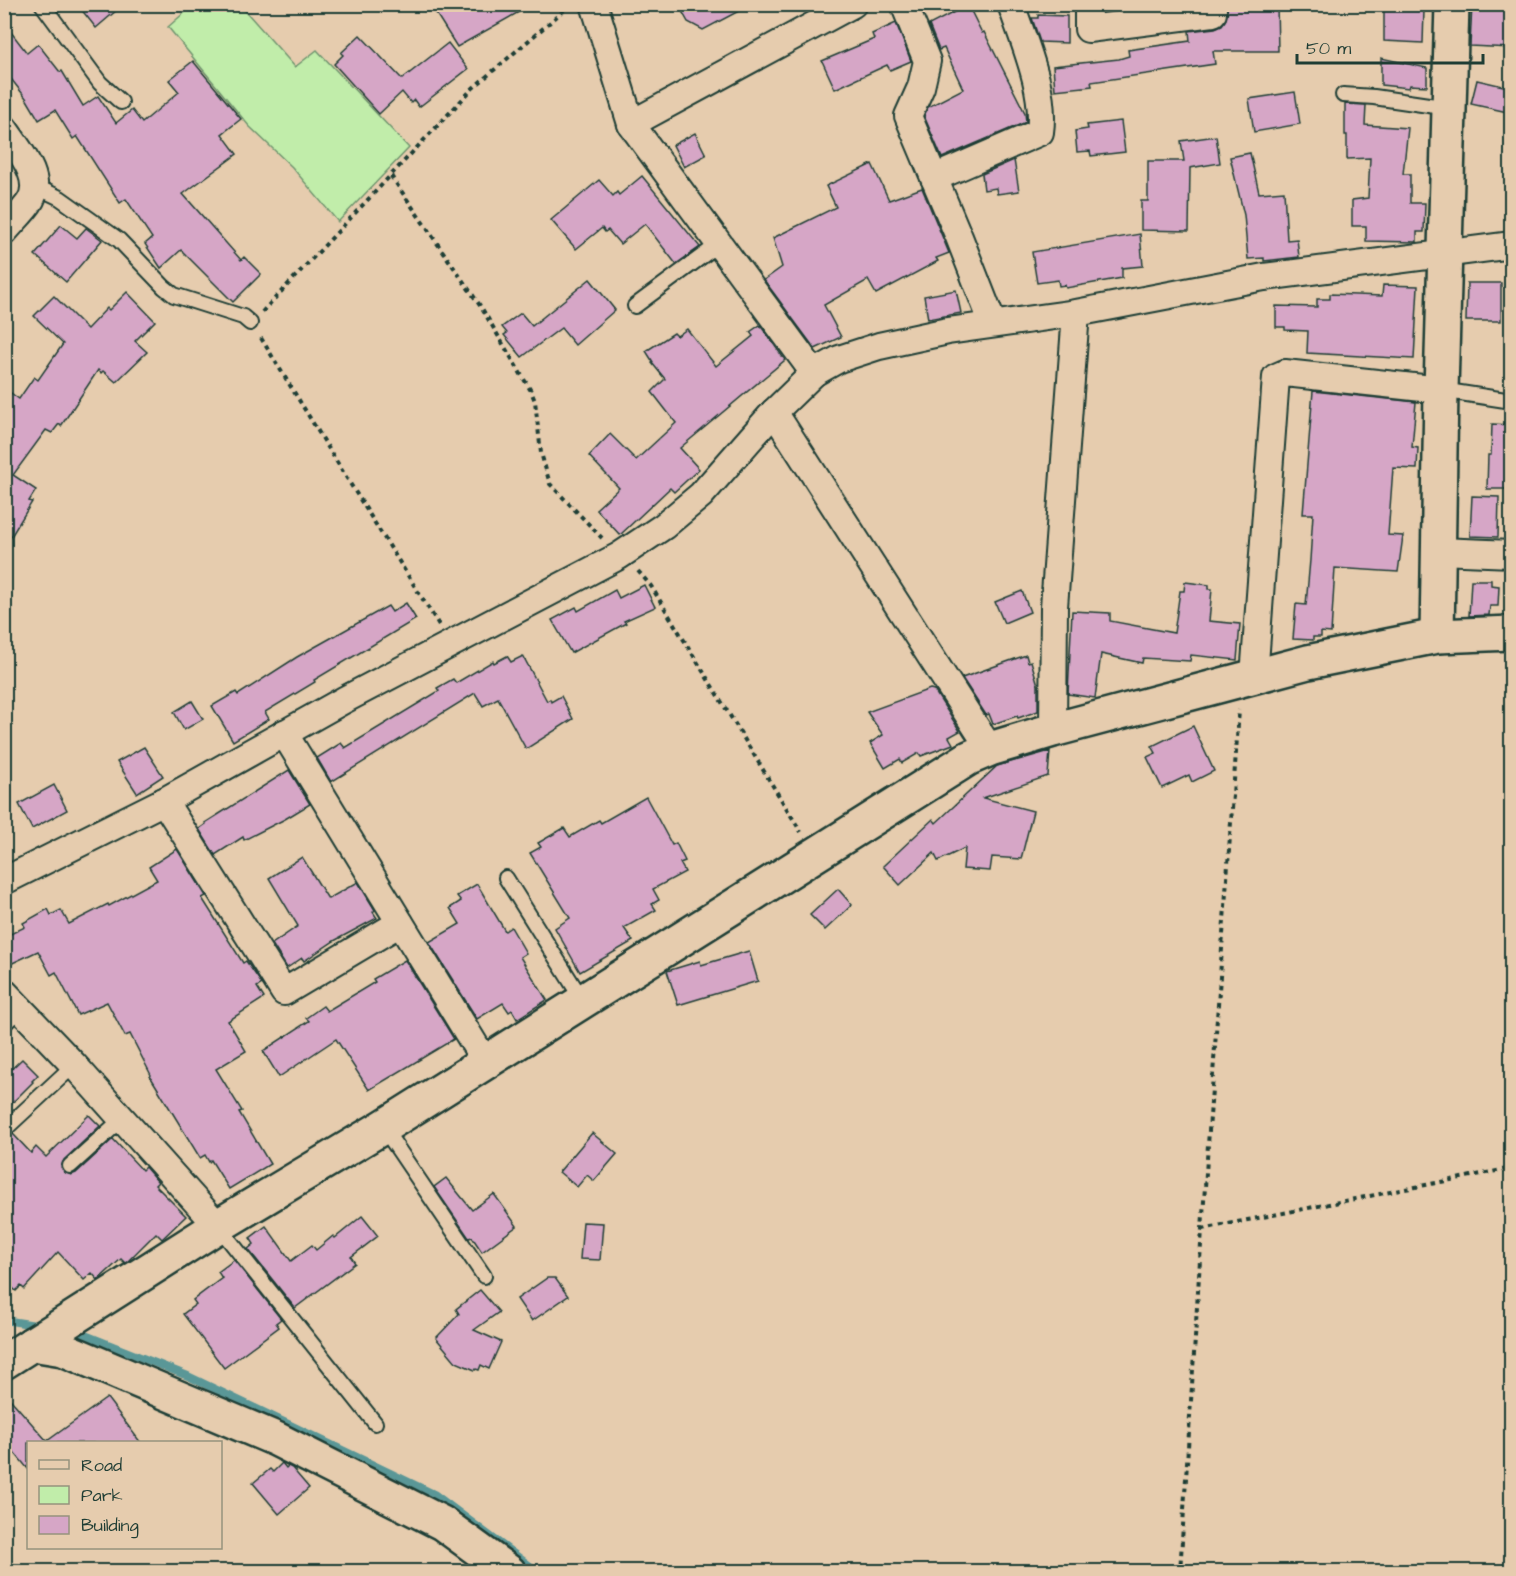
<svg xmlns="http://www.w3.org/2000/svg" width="1516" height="1576" font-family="'Architects Daughter',sans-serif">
  <rect width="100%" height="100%" fill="#e6ccae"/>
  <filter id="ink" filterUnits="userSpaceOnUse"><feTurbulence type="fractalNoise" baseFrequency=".0167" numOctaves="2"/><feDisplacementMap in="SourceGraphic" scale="12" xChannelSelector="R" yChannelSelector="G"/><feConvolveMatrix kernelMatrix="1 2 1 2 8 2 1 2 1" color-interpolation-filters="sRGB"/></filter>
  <g filter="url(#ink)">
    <path fill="#c1edaa" stroke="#70956f" stroke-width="1.5" d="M193 5H240L295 67 317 50 409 148 338 222 292 167 249 126 168 27Z"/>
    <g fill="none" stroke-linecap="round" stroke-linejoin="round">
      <g stroke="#5a9797" stroke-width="8">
        <path d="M4 1320 42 1326"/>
        <path d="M69 1332 85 1335 188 1376 434 1494 538 1572"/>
      </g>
    </g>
    <g fill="#d6a6c6" stroke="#1f3d34" stroke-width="1.5">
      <path d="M77 4H124L96 28Z"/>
      <path d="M430 4H533L457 47Z"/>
      <path d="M678 4H752L703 30 688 22Z"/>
      <path d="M1228 4H1277L1278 51H1213L1215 64 1091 82 1092 86 1055 90 1053 66 1119 59 1129 56 1128 50 1190 41 1189 31 1215 28 1222 25 1226 19Z"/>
      <path d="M1472 4H1512V48L1470 46Z"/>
      <path d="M968 5 982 33 984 32 1025 113 1026 122 942 158 924 116 928 107 963 89 944 48 939 50 929 25Z"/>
      <path d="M1384 10H1424L1423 43 1384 41Z"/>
      <path d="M1038 15 1067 16V43L1040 42 1032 18H1038Z"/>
      <path d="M4 23 27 53 38 44 60 72 62 71 83 106 98 96 116 123 132 110 142 123 179 92 169 80 193 61 241 119 222 134 237 154 183 194 241 260 244 257 261 274 233 302 181 250 161 268 145 244 152 238 126 199 120 203 77 136 73 139 55 110 39 120 26 98 4 70Z"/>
      <path d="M896 23 911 61 890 70 887 65 835 89 822 61 874 39 872 34Z"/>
      <path d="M360 35 402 79 448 43 468 69 419 107 414 100 411 103 402 92 379 114 334 64 343 55 341 53Z"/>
      <path d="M1381 58 1427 68V86L1410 85 1409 88 1381 85Z"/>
      <path d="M1477 80 1512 88V113L1471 104Z"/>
      <path d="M1295 92 1300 124 1254 132 1249 99Z"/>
      <path d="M1345 104 1366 105 1365 125 1408 128 1403 174H1410V203H1425L1424 232H1417V242L1366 241V226H1352V200L1368 198 1370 158 1347 159V135H1345Z"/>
      <path d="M1121 121 1125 152 1091 156 1090 151 1077 152 1075 131 1088 129 1087 125Z"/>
      <path d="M695 133 706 155 684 167 673 145Z"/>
      <path d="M1216 136 1220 163 1190 168 1189 231 1141 230V201H1148V161H1184L1181 141Z"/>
      <path d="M1250 153 1259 193 1284 191 1287 240 1297 239 1299 257 1264 261V258L1248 259 1244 215 1230 157Z"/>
      <path d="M1014 160 1019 191 997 194 996 188 984 190 982 174Z"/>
      <path d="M872 164 889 200 922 188 949 253 936 258 938 261 876 294 868 280 824 305 841 337 815 349 764 280 782 267 773 238 836 207 826 186Z"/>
      <path d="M642 176 700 247 676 264 645 224 620 244 608 230 605 232 602 228 576 249 551 220 599 180 613 196 617 192 619 195Z"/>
      <path d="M61 225 77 238 86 228 102 240 66 282 35 255Z"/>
      <path d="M1140 234 1143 266 1122 268V278L1066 288 1065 285 1059 286 1058 280 1037 283 1032 252Z"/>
      <path d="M590 279 615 310 575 345 561 328 522 357 504 335 507 333 502 327 521 313 532 326Z"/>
      <path d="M1467 283H1501V321H1466Z"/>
      <path d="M1383 285 1418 286 1414 359 1307 353 1308 331 1285 330V327H1276V306L1317 307V299H1330V294L1382 296Z"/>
      <path d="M956 290 961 313 928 319 924 296Z"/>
      <path d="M127 292 155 321 135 341 147 352 116 382 103 371 101 373 98 370 61 426 59 424 52 433 46 430 13 475 36 490 29 501 32 502 4 548V388L19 399 34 377 38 380 63 344 34 316 54 296 87 329 107 308 109 310Z"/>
      <path d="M760 325 785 360 680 448 699 469 674 492 670 488 620 535 596 509 619 488 589 456 610 434 636 460 676 423 652 392 665 379 652 363 653 362 646 351 674 333 677 336 687 329 716 366 753 336 750 332Z"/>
      <path d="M1313 391 1416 402 1412 447 1418 448 1417 469 1393 468 1388 535 1403 536 1398 572 1335 568 1331 633 1321 632V637H1313V640L1293 639 1296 604 1306 605 1310 560 1313 514H1303Z"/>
      <path d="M1492 424 1512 425V489H1487L1488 455H1491Z"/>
      <path d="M1472 496 1499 497 1498 537 1470 536Z"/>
      <path d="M1471 580H1491V585L1499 586 1498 606H1490L1489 615 1469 616Z"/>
      <path d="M1185 582 1209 585V589H1212L1209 621 1240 624 1237 660 1191 655 1190 661 1143 658 1142 663 1101 654 1095 698 1068 694 1072 611 1110 613V621L1174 633 1180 591H1184Z"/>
      <path d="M644 585 655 607 624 621 626 623 571 653 552 620 576 607 578 611 615 590 619 598Z"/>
      <path d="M1022 591 1030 612 1004 623 995 602Z"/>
      <path d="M406 603 416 619 314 680 315 682 265 712 269 719 233 741 212 706 236 692 238 695 297 657 388 606 392 612Z"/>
      <path d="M1026 655 1028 662 1031 661 1038 685V711L1018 718 1017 716 993 724 989 714 986 715 962 678Z"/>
      <path d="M507 656 511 662 523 656 547 701 550 699 551 702 561 696 573 719 526 749 498 698 483 706 475 693 331 782 317 758 341 743 345 748 439 691 437 688 453 679 456 683 493 661 494 663Z"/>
      <path d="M930 689 934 690 960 731 949 737 953 744 921 756 919 753 902 763 900 759 885 768 870 743 883 735 867 712Z"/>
      <path d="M192 701 203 719 184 730 174 712Z"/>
      <path d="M1193 726 1214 771 1192 782 1189 775 1162 788 1147 757 1156 753 1152 746Z"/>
      <path d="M144 747 163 776 137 793 117 762Z"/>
      <path d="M1050 751 1048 776 983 798 1033 811 1021 859 992 857 990 871 963 869 965 848 938 861 934 853 900 885 883 866 933 819 936 823 997 766Z"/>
      <path d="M289 770 310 804 285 819 244 840 243 837 215 855 199 829 206 824 205 823Z"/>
      <path d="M54 785 67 810 32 829 19 804Z"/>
      <path d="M646 797 672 845 676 843 685 861 680 863 685 872 653 889 659 900 652 904 656 910 624 928 633 941 580 972 555 928 570 918 530 853 541 847 538 843 564 828 570 837 599 820 601 823Z"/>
      <path d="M177 849 206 896 202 898 243 963 246 961 262 984 257 987 264 998 228 1021 246 1051 216 1069 242 1111 239 1112 270 1164 229 1189 211 1160 209 1162 205 1155 200 1158 150 1076 151 1075 130 1034 125 1036 107 1002 78 1015 56 972 51 975 38 951 4 967V937L25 927 23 923 48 909 51 915 61 910 69 924 108 904 109 906 157 880 149 867Z"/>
      <path d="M302 857 328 899 358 882 375 910 373 912 377 918 334 941 304 961 302 958 287 968 272 944 298 926 269 878Z"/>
      <path d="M477 884 505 931 511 927 526 953 520 957 547 1000 517 1019 512 1010 509 1012 503 1003 477 1019 429 942 460 924 450 908 461 901 457 896Z"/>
      <path d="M838 889 852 905 825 930 810 915Z"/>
      <path d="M749 951 758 981 678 1005 667 971 700 961 701 965Z"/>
      <path d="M405 960 454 1039 369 1090 336 1039 279 1077 263 1051 309 1021 306 1018 323 1006 327 1011 375 982 373 979Z"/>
      <path d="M22 1059 38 1075 32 1081 33 1082 4 1111V1076Z"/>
      <path d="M89 1115 100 1126 64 1160 61 1167 64 1172 71 1175 76 1173 113 1139 142 1170 145 1167 158 1182 155 1185 186 1216 162 1239 156 1233 128 1261 125 1263 121 1259 98 1280 92 1273 84 1280 58 1252 24 1289 21 1286 16 1291 4 1280V1139L13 1134 31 1153 36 1147 46 1157Z"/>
      <path d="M592 1133 617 1154 594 1181 587 1175 577 1187 559 1172Z"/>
      <path d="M446 1178 472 1210 494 1194 517 1226 482 1252 472 1237 469 1238 434 1187Z"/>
      <path d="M362 1216 378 1236 351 1257 355 1263 295 1308 248 1249 254 1244 250 1238 266 1226 291 1261 312 1245 316 1250 333 1236 335 1238Z"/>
      <path d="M583 1222 603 1223 600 1260 580 1259Z"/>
      <path d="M234 1260 281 1319 276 1323 279 1327 224 1368 183 1314 196 1304 193 1300 222 1278 218 1272Z"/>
      <path d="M547 1278H555L568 1296 532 1321 517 1299Z"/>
      <path d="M480 1290 499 1312 474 1330 501 1342 489 1369 481 1365 479 1370 476 1369 475 1370 456 1362 436 1338 459 1314 456 1309Z"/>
      <path d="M4 1392 47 1441 107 1398 141 1443H28V1469L4 1440Z"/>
      <path d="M282 1463 286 1468 288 1466 292 1468 309 1488 279 1514 253 1483 270 1469 273 1472Z"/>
    </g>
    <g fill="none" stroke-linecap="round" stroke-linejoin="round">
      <defs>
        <g id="lane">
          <path d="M42 4 100 83 121 102"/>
          <path d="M1343 95 1374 97 1449 108"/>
          <path d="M35 186 60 198 119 240 164 287 174 295 243 317 250 323"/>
          <path d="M635 306 720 243"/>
          <path d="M1441 390 1512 401"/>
          <path d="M506 878 583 1001"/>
          <path d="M4 1024 20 1009"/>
          <path d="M383 1127 484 1276"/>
          <path d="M4 1130 74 1065"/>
          <path d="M70 1166 122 1119"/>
          <path d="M218 1226 375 1423"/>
        </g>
        <g id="street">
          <path d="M594 4 631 124 814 373"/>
          <path d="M904 4 927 61 921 87 908 116 959 237 993 324"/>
          <path d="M1088 4V29L1213 13V4"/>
          <path d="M631 124 853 4"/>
          <path d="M4 128C17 148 46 179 29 203 22 213 12 222 4 232"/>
          <path d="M934 178 1040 132C1046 91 1024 43 1011 4"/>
          <path d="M774 412 990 749"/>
          <path d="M1439 551 1512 554"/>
          <path d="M1254 677 1276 377 1285 373 1441 390"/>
          <path d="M1053 730 1054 607 1076 313"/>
          <path d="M284 733 486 1063"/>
          <path d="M164 801 284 992 400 923"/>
          <path d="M4 881 164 801 344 700 619 556 664 526 701 495 774 412 814 373 839 359 879 346 948 331 1076 313 1264 277 1512 245"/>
          <path d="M4 992 74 1065 218 1226"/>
        </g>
        <g id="secondary">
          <path d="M1437 636 1441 390 1452 4"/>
          <path d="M32 1344 63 1349 276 1439 442 1523 509 1572"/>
          <path d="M4 1362 218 1226 383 1127 969 758 990 749 1053 730 1308 662 1437 636 1512 633"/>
        </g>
      </defs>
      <use href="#lane" stroke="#1f3d34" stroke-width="18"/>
      <use href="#street" stroke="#1f3d34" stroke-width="30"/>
      <use href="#secondary" stroke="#1f3d34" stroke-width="38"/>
      <g stroke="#1f3d34" stroke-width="4" stroke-dasharray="4.5 4.5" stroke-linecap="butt">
        <path d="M391 176 481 307 531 391 535 401 541 453 550 484 602 538"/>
        <path d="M262 312 473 88 569 6"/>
        <path d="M261 338 351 485 439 625"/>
        <path d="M638 571 651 586 801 832"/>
        <path d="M1202 1229 1512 1168"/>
        <path d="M1180 1572 1202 1229 1239 710"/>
      </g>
      <use href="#lane" stroke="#e6ccae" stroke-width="14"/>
      <use href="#street" stroke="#e6ccae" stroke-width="26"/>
      <use href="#secondary" stroke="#e6ccae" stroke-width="33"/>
    </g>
  </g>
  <rect width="1516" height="1576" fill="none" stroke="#e6ccae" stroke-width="24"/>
  <rect x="12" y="12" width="1492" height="1552" fill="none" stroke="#1f3d34" stroke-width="2" filter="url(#ink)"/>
  <rect x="27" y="1441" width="195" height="108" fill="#e6ccae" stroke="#96937d" stroke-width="1.5"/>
  <rect x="39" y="1460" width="30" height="9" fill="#e6ccae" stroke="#96937d" stroke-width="1.5"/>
  <text x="81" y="1471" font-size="18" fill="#1f3d34">Road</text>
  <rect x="39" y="1486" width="30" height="18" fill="#c1edaa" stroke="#96937d" stroke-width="1.5"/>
  <text x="81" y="1501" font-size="18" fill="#1f3d34">Park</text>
  <rect x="39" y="1516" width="30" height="18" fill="#d6a6c6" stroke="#96937d" stroke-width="1.5"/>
  <text x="81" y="1531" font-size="18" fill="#1f3d34">Building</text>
  <path d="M1297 54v9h186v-9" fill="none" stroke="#1f3d34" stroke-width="3"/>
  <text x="1306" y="54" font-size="18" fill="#1f3d34" stroke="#e6ccae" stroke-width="4.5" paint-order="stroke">50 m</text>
</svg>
